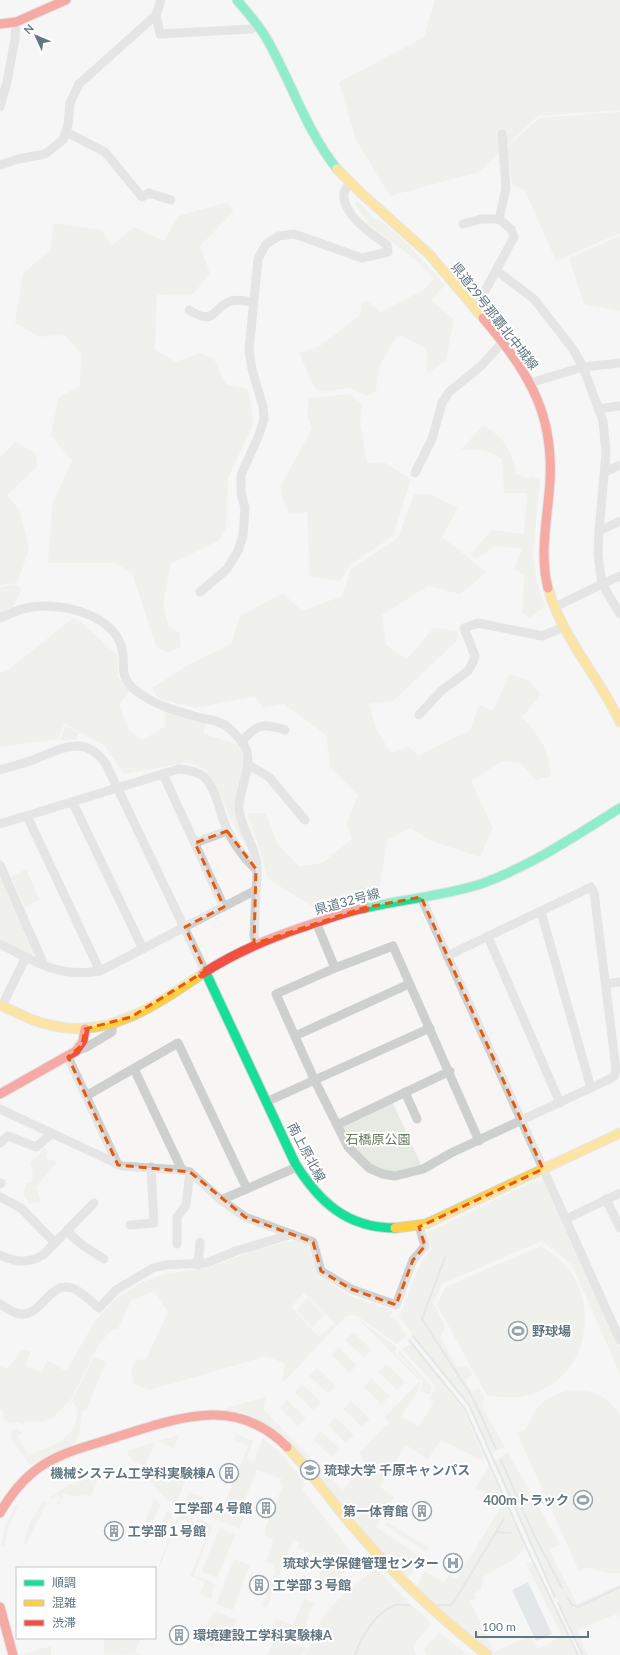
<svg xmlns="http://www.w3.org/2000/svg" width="620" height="1655" font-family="Lato,'Noto Sans JP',sans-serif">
  <rect width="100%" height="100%" fill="#f7f6f5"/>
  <g fill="#e7eae3" fill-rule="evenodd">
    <path d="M435 0H620V110L538 116 479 172 390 196 356 140 339 82 424 37Z"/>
    <path d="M620 112V233L556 261 525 191 512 184 507 147 539 118Z"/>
    <path d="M358 201 374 218 385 224 408 244 445 285 431 300 454 320 446 360 429 373 426 369 427 349 403 336 396 337 379 367 376 391 367 396 349 388 318 392 312 383 299 353 320 346 360 315 361 303 367 301 381 312 425 289 434 279 416 260 368 224 355 203Z"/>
    <path d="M227 202 234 211 200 246 210 273 193 294 157 295 155 349 175 362 200 353 214 359 226 384 248 389 254 423 228 478 226 529 218 541 171 564 163 604 169 627 179 632 181 647 167 653 156 646 132 573 115 563H48L52 505 72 460 51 436 58 398 80 385 81 354 64 334 40 337 15 323 23 274 50 250 54 223 101 230 112 245 134 227 164 241 178 216Z"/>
    <path d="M620 236V311L584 304 569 258Z"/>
    <path d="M350 394 362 404 360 424 367 463 384 462 411 479 393 536 350 565 340 581 310 577 307 512 289 514 282 497 281 485 312 429 307 414 309 398Z"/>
    <path d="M483 425C505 438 511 449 516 474L528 478 533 476 540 480 533 556 537 580 545 606 530 618 522 613 524 575 514 568 522 549 495 546 476 559 471 554 491 530 524 534 527 493H504L502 459 484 450H461Z"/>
    <path d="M15 442 35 452 38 466 7 495 20 511 29 550 17 583 0 585V458Z"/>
    <path d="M414 494H431L458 508 442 537 487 572 460 594 428 586 382 615 386 645 407 659 434 627 458 631 457 641 394 700 369 704 376 729 392 753 408 746 418 756 470 730 479 705 493 710 510 674 529 681 541 694 522 717C542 740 547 745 551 776L536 780 521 764 503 761 471 781 493 828 480 857 429 840 411 828 387 840 379 891 313 907 267 878 261 852 247 813H266L277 843 299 866 322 863 352 839 346 824 358 795 330 767 326 735 284 704 263 708 255 696 195 708 158 698 152 688 188 665 231 644 240 616 283 593 302 611 342 596 351 569 398 538Z"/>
    <path d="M17 585 22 589 11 611 0 614V587Z"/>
    <path d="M73 618 80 621 117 655 118 678 130 690 119 705 129 730 142 740 166 726 164 711 205 723 204 734 239 745 243 757 242 777 237 798 248 844 246 846 228 814 218 789 207 771 190 762 124 774 104 745 64 724 58 739 0 747V673L8 670Z"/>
    <path d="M65 726 79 733 76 740H60Z"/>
    <path d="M0 867 35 953 32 956 0 940Z"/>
    <path d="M26 869 40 900 25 907 11 877Z"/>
    <path d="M391 1099 423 1169 403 1173 369 1168 337 1125Z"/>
    <path d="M44 1147 47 1149 46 1158 57 1162 36 1187 41 1202 30 1204 23 1195 26 1183 31 1182 33 1176 30 1163 39 1155Z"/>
    <path d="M544 1181 620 1348V1374L572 1265 542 1241 442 1284 433 1303 446 1327 440 1337 457 1366 468 1367 472 1375 465 1380 472 1392 479 1388 485 1398 481 1405 505 1447 491 1453 470 1406 399 1317 421 1262 432 1249 426 1233 532 1182Z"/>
    <path d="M296 1240 309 1245 316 1272 350 1296 393 1311 390 1317 396 1320 407 1335 397 1344 357 1316 350 1315 345 1317 285 1381H282L285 1364 267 1356 150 1390 134 1384 131 1370 136 1360 146 1359 168 1312 154 1291 131 1301 118 1329H113L99 1344 71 1399 51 1419 40 1422 25 1421 24 1426 19 1422 10 1423 4 1419 3 1411 0 1410V1366L7 1369 22 1350 31 1351 25 1366 42 1372 47 1360 66 1371 95 1321 115 1299 138 1284 164 1274 210 1267 261 1248ZM304 1293 334 1323 319 1337 291 1307Z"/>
    <path d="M541 1246C554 1255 566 1263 574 1277 595 1314 585 1367 547 1387 542 1390 538 1393 533 1394 518 1399 502 1397 487 1396L437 1305 445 1287Z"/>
    <path d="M307 1298 324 1315 313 1327 296 1310Z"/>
    <path d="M357 1318 397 1347 395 1351 397 1355 421 1379 418 1391 400 1419 405 1418 419 1426 434 1402 429 1399 435 1389 434 1385 402 1349 412 1343 464 1411 484 1458 481 1460 441 1440 428 1459 406 1445 380 1487 394 1497 376 1527 422 1558 408 1578H406L362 1531 310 1464 226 1411V1408L266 1397 263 1409 342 1490 365 1464 360 1452 385 1426 390 1424 384 1418 420 1381Z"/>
    <path d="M353 1332 372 1350 364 1358 345 1340Z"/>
    <path d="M338 1347 357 1365 350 1373 331 1355Z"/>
    <path d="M399 1350 431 1386 432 1389 429 1395 421 1391 423 1380 399 1355Z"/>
    <path d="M94 1357 106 1362 86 1411 83 1410 79 1435 75 1443 30 1465 10 1437 12 1431 17 1428 23 1433 18 1436 28 1456 60 1442 74 1428 78 1409 72 1401Z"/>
    <path d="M386 1364 405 1382 397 1390 378 1372Z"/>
    <path d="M317 1368 336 1386 328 1394 309 1376Z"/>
    <path d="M371 1378 390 1396 382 1405 364 1387Z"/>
    <path d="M302 1384 321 1402 313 1410 294 1392Z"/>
    <path d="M569 1390C594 1390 606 1394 620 1415V1573H605L588 1567 579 1571 517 1433 526 1429C536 1405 544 1398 569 1390Z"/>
    <path d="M287 1400 306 1418 298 1426 279 1408Z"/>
    <path d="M351 1401 370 1419 362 1427 343 1409Z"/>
    <path d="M335 1417 354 1435 346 1443 328 1425Z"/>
    <path d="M321 1431 340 1449 332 1457 313 1439Z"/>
    <path d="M236 1434 253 1441 247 1458 254 1461 263 1438 282 1454 306 1485 302 1489 355 1557 354 1562 326 1591 315 1587 325 1559 297 1548 299 1543 293 1540 267 1608 262 1606 276 1570 273 1569 274 1565 264 1562 271 1550 273 1539 265 1535 266 1532 264 1531 283 1485 280 1484 282 1479 257 1470 240 1512 245 1514 239 1529 204 1514 209 1500 224 1505 248 1446 234 1440Z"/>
    <path d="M179 1435 174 1448 157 1441Z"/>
    <path d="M155 1442 145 1466 133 1461 127 1454 128 1451Z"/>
    <path d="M508 1453 560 1544 549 1550 577 1604 620 1585V1619L617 1614 578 1630 588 1655H583L494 1461Z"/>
    <path d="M177 1464 190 1470 176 1504 167 1500 142 1473 169 1483Z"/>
    <path d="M489 1467 523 1542 524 1549 515 1559 483 1577 481 1590 474 1593 476 1598 470 1601 494 1652 530 1635 537 1649 562 1636 526 1564 532 1561 577 1655H494L417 1590 418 1583 425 1571 444 1582 449 1575 456 1579 503 1504 490 1495 475 1488Z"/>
    <path d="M99 1475 91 1497 83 1494 75 1497 64 1493 59 1505 57 1503 61 1499 57 1495 52 1499 51 1497 68 1485Z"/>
    <path d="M189 1492 204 1497 197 1512 183 1507Z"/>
    <path d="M155 1498 161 1506 145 1535 140 1533Z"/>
    <path d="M44 1500 47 1502 26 1545H23L30 1522Z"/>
    <path d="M16 1504 19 1506 8 1528 5 1546H1L6 1523Z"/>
    <path d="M169 1511 172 1512V1515L163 1539 160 1540 157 1537 166 1512Z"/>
    <path d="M182 1514 194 1517 192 1523 179 1518 161 1564 160 1561 178 1517Z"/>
    <path d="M199 1519 212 1525V1528L194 1575 215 1584 211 1599 200 1594 205 1582 190 1576 209 1530 196 1525Z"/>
    <path d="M387 1522 429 1548 428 1550 425 1551 384 1525Z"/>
    <path d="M221 1528 235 1535 217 1578 203 1572 202 1570 219 1529Z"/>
    <path d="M234 1559 250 1565 233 1610 216 1604Z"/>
    <path d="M376 1568 406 1600 432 1623 413 1646 416 1655H304C313 1644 315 1628 323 1617 337 1598 358 1583 376 1568Z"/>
    <path d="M304 1599 315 1603 309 1613 302 1638 298 1639 272 1626 275 1618 293 1625Z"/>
    <path d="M216 1611 237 1620 229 1640 219 1636 214 1648 200 1643 212 1614Z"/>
    <path d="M439 1632 441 1633 468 1655H426L424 1649Z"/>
    <path d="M276 1637 308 1649 302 1655H267Z"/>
    <path d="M104 1638H141L135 1652 143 1655 104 1654Z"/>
    <path d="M51 1646V1655H24L23 1654Z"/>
  </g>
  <path fill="#ccd6d8" d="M528 1582 552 1634 536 1641 512 1590Z"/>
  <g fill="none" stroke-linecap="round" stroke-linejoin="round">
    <g stroke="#ccd6d8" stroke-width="2">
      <path d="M445 1257 422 1319 473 1398 496 1449"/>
      <path d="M413 1336 469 1405 555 1597"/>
      <path d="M409 1340 465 1409 527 1549 578 1655"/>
      <path d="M501 1460 533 1533 562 1588"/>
      <path d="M496 1532 511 1533"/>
      <path d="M568 1598 571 1604 578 1607 620 1587"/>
      <path d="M558 1603 582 1654"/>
      <path d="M438 1605H451L455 1600 504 1519"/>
      <path d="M355 1655C362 1636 373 1615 393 1606 397 1604 404 1605 409 1605"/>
    </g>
    <defs>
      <g id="fast">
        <path d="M237 0C247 12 257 23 265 36 291 80 305 129 337 169"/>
        <path d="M365 908C403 899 444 896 481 884 531 866 575 836 620 808"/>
        <path d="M205 971 295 1163C319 1202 347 1228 395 1228"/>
      </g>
      <g id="slow">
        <path d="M337 169 361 193 429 254 483 318"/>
        <path d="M548 588C562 638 599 676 620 722"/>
        <path d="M0 1005C19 1014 39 1024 60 1027 114 1036 160 1002 202 974"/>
        <path d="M395 1228 426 1224 620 1133"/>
        <path d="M287 1447C312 1472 331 1502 355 1529 395 1576 439 1617 487 1655"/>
      </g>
      <g id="jam">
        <path d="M0 24 16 22 66 0"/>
        <path d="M483 318C531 375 557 418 549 494 546 525 540 558 548 588"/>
        <path d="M202 974C234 953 267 939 303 927 324 920 344 912 365 908"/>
        <path d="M0 1094 76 1051 83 1041 85 1029"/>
        <path d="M0 1513C33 1455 68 1453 126 1434 184 1416 238 1397 287 1447"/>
        <path d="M0 1607 13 1655"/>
      </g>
    </defs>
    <use href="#fast" stroke="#d0d3d4" stroke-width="11"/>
    <use href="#slow" stroke="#d0d3d4" stroke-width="11"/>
    <use href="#jam" stroke="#d0d3d4" stroke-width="11"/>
    <g stroke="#ced0d0" stroke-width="9">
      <path d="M161 0 156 15 160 34 251 29 259 25"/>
      <path d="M0 107 7 82 15 39 16 22"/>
      <path d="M66 132 105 152 142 197 149 193 171 200"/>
      <path d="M0 165 18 159 45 154 63 140 68 125 70 103 79 84 156 15"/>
      <path d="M463 224 481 219H499"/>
      <path d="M497 271 534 299 573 349 583 367 603 421 606 452 599 531 620 521"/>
      <path d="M474 307 478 304 514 237 511 229 499 219 506 188 502 134"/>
      <path d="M189 310C216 327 211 308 231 301 237 299 246 301 253 302"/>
      <path d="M530 383 583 367 620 363"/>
      <path d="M598 409 620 406"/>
      <path d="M605 472 620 465"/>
      <path d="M415 473 432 439 442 403 449 392 481 366 502 343"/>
      <path d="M620 576 602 584 620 614"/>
      <path d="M200 592 227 569 238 551 243 536 245 508 241 493V475L259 435 264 419 263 407 252 369 249 350 258 259 266 244 279 236 294 234 362 258 388 252 387 245C373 235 341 214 344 193 345 190 348 185 350 182"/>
      <path d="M555 607 602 584 598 555 599 531"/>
      <path d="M0 618C8 615 17 610 26 608 56 601 109 612 121 645 127 662 117 674 134 689 151 704 176 711 198 717 205 719 214 720 221 723 229 726 245 743 247 752 251 770 239 790 239 808 240 826 253 843 256 860 258 870 257 881 256 890L100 971C58 978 36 962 0 944"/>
      <path d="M419 715 441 691 468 671 473 662 475 656 464 628 478 623 542 636 564 627"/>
      <path d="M242 741C257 724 263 723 285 730"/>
      <path d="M247 764 269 777 305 820"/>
      <path d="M0 770C13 766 26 763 38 758 65 747 86 735 106 764L205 971"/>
      <path d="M163 774 224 907"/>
      <path d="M73 803 143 949"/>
      <path d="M27 816 100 971"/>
      <path d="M0 824 179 769C186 770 197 771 203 776 217 788 219 813 227 829 233 843 245 860 256 869"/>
      <path d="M195 843 227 831"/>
      <path d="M0 865 44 965"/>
      <path d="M256 890 254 936 256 943"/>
      <path d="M421 897 620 1340"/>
      <path d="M541 912 591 1088"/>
      <path d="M316 922 335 968 276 994 314 1079 348 1147 369 1168 383 1174 395 1176 423 1169 451 1153 614 1077 616 1069 594 892 591 887 447 956"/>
      <path d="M488 937 560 1103"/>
      <path d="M335 968 393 946 479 1141"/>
      <path d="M606 984 620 982"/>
      <path d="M2 1006 26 957"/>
      <path d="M295 1036 409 984"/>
      <path d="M76 1051 87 1047 112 1032V1025"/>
      <path d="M68 1057 118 1165"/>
      <path d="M134 1069 182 1170"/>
      <path d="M405 1092 417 1119"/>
      <path d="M86 1096 178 1043 247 1189"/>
      <path d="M266 1102 430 1028"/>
      <path d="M0 1109 122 1166 182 1170 190 1172 221 1200 245 1217 313 1242 321 1271 351 1289 396 1305 413 1260 425 1246 419 1226"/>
      <path d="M337 1125 450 1071"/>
      <path d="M0 1143 8 1136 36 1147 51 1134"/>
      <path d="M0 1184 1 1183"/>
      <path d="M0 1197 21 1208 55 1243"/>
      <path d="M606 1199 620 1228"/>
      <path d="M221 1200 297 1167"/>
      <path d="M566 1219 620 1193"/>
      <path d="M130 1225 154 1223 151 1167"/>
      <path d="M67 1231 82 1245 104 1259"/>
      <path d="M177 1244V1217L186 1205 190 1172"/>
      <path d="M0 1255C16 1262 28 1264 43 1255L94 1203"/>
      <path d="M198 1265 200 1242"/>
      <path d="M0 1304C5 1307 11 1311 16 1313 41 1321 48 1280 72 1288 82 1291 91 1302 99 1308L116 1290 153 1268 165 1265 206 1263 236 1251 292 1234"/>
    </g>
    <use href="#fast" stroke="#16e098" stroke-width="9"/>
    <use href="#slow" stroke="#ffcf43" stroke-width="9"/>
    <use href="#jam" stroke="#f24e42" stroke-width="9"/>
  </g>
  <path d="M0 0H620V1655H0ZM227 831 256 869 254 944 363 908 421 897 543 1169 419 1227 425 1246 413 1260 396 1305 351 1289 321 1271 313 1242 245 1217 190 1172 118 1165 68 1057 82 1045 85 1029 131 1017 205 971 185 927 224 907 195 843Z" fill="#f7f6f5" fill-opacity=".55" fill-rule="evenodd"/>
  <path fill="none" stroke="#e8590c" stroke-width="3" stroke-dasharray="8 5" stroke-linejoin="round" d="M227 831 256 869 254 944 363 908 421 897 543 1169 419 1227 425 1246 413 1260 396 1305 351 1289 321 1271 313 1242 245 1217 190 1172 118 1165 68 1057 82 1045 85 1029 131 1017 205 971 185 927 224 907 195 843Z"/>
  <defs>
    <symbol id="stadium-ring" viewBox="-11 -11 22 22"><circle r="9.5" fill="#fff" stroke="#96a3aa" stroke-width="1.5"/><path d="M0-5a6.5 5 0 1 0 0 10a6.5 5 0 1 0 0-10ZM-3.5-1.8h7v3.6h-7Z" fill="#96a3aa"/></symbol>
    <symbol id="university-ring" viewBox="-11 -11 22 22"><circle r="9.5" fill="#fff" stroke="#96a3aa" stroke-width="1.5"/><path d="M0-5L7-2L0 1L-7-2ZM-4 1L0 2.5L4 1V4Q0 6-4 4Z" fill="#96a3aa"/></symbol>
    <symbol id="building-ring" viewBox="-11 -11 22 22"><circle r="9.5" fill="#fff" stroke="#96a3aa" stroke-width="1.5"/><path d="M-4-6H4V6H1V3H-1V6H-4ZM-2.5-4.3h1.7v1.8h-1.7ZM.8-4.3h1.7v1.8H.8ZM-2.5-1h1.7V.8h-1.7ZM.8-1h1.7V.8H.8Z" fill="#96a3aa"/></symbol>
    <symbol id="hospital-ring" viewBox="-11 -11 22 22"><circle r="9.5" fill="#fff" stroke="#96a3aa" stroke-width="1.5"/><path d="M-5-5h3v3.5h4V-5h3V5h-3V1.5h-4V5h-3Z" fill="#96a3aa"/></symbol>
  </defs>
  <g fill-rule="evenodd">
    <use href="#stadium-ring" x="507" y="1320" width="22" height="22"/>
    <use href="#university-ring" x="299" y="1459" width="22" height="22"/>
    <use href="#building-ring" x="218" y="1462" width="22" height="22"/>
    <use href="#stadium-ring" x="572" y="1489" width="22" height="22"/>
    <use href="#building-ring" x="255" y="1497" width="22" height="22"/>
    <use href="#building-ring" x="411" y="1500" width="22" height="22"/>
    <use href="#building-ring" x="103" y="1520" width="22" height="22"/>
    <use href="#hospital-ring" x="442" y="1552" width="22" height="22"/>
    <use href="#building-ring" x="248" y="1574" width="22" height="22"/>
    <use href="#building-ring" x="168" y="1624" width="22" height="22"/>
  </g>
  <g text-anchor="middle" stroke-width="4" stroke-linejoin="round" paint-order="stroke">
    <g font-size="13" fill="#617681" stroke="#fff">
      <text transform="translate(495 316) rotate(52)" y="5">県道29号那覇北中城線</text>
      <text transform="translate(347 901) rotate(-15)" y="5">県道32号線</text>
      <text transform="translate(307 1152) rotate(62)" y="5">南上原北線</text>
    </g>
    <g font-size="13" fill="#677960" stroke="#fff">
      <text x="378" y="1144">石橋原公園</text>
    </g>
    <g font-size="13" font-weight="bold" fill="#617681" stroke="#fff" text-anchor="start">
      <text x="532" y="1336">野球場</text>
      <text x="324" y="1475">琉球大学 千原キャンパス</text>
      <text x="215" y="1478" text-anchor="end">機械システム工学科実験棟A</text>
      <text x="569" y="1505" text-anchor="end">400mトラック</text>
      <text x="252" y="1513" text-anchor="end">工学部４号館</text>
      <text x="408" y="1516" text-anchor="end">第一体育館</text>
      <text x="128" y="1536">工学部１号館</text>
      <text x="439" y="1568" text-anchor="end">琉球大学保健管理センター</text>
      <text x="273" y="1590">工学部３号館</text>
      <text x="193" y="1640">環境建設工学科実験棟A</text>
    </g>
  </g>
  <rect x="16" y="1567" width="140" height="72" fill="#ffffff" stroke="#c0c8cd"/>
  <rect x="24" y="1580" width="20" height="6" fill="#16e098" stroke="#c0c8cd"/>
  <text x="52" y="1587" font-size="12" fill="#617681">順調</text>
  <rect x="24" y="1600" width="20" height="6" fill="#ffcf43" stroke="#c0c8cd"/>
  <text x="52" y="1607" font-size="12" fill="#617681">混雑</text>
  <rect x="24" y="1620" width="20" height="6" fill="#f24e42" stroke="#c0c8cd"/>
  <text x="52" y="1627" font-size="12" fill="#617681">渋滞</text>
  <g transform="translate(36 36) rotate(314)" stroke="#ffffff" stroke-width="3" paint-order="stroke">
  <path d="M0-3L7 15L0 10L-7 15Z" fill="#617681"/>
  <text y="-6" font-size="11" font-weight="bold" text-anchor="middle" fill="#617681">N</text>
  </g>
  <path d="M476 1631v6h112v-6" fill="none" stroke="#617681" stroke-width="2"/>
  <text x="482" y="1631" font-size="12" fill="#617681" stroke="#ffffff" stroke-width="3" paint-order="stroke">100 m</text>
</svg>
